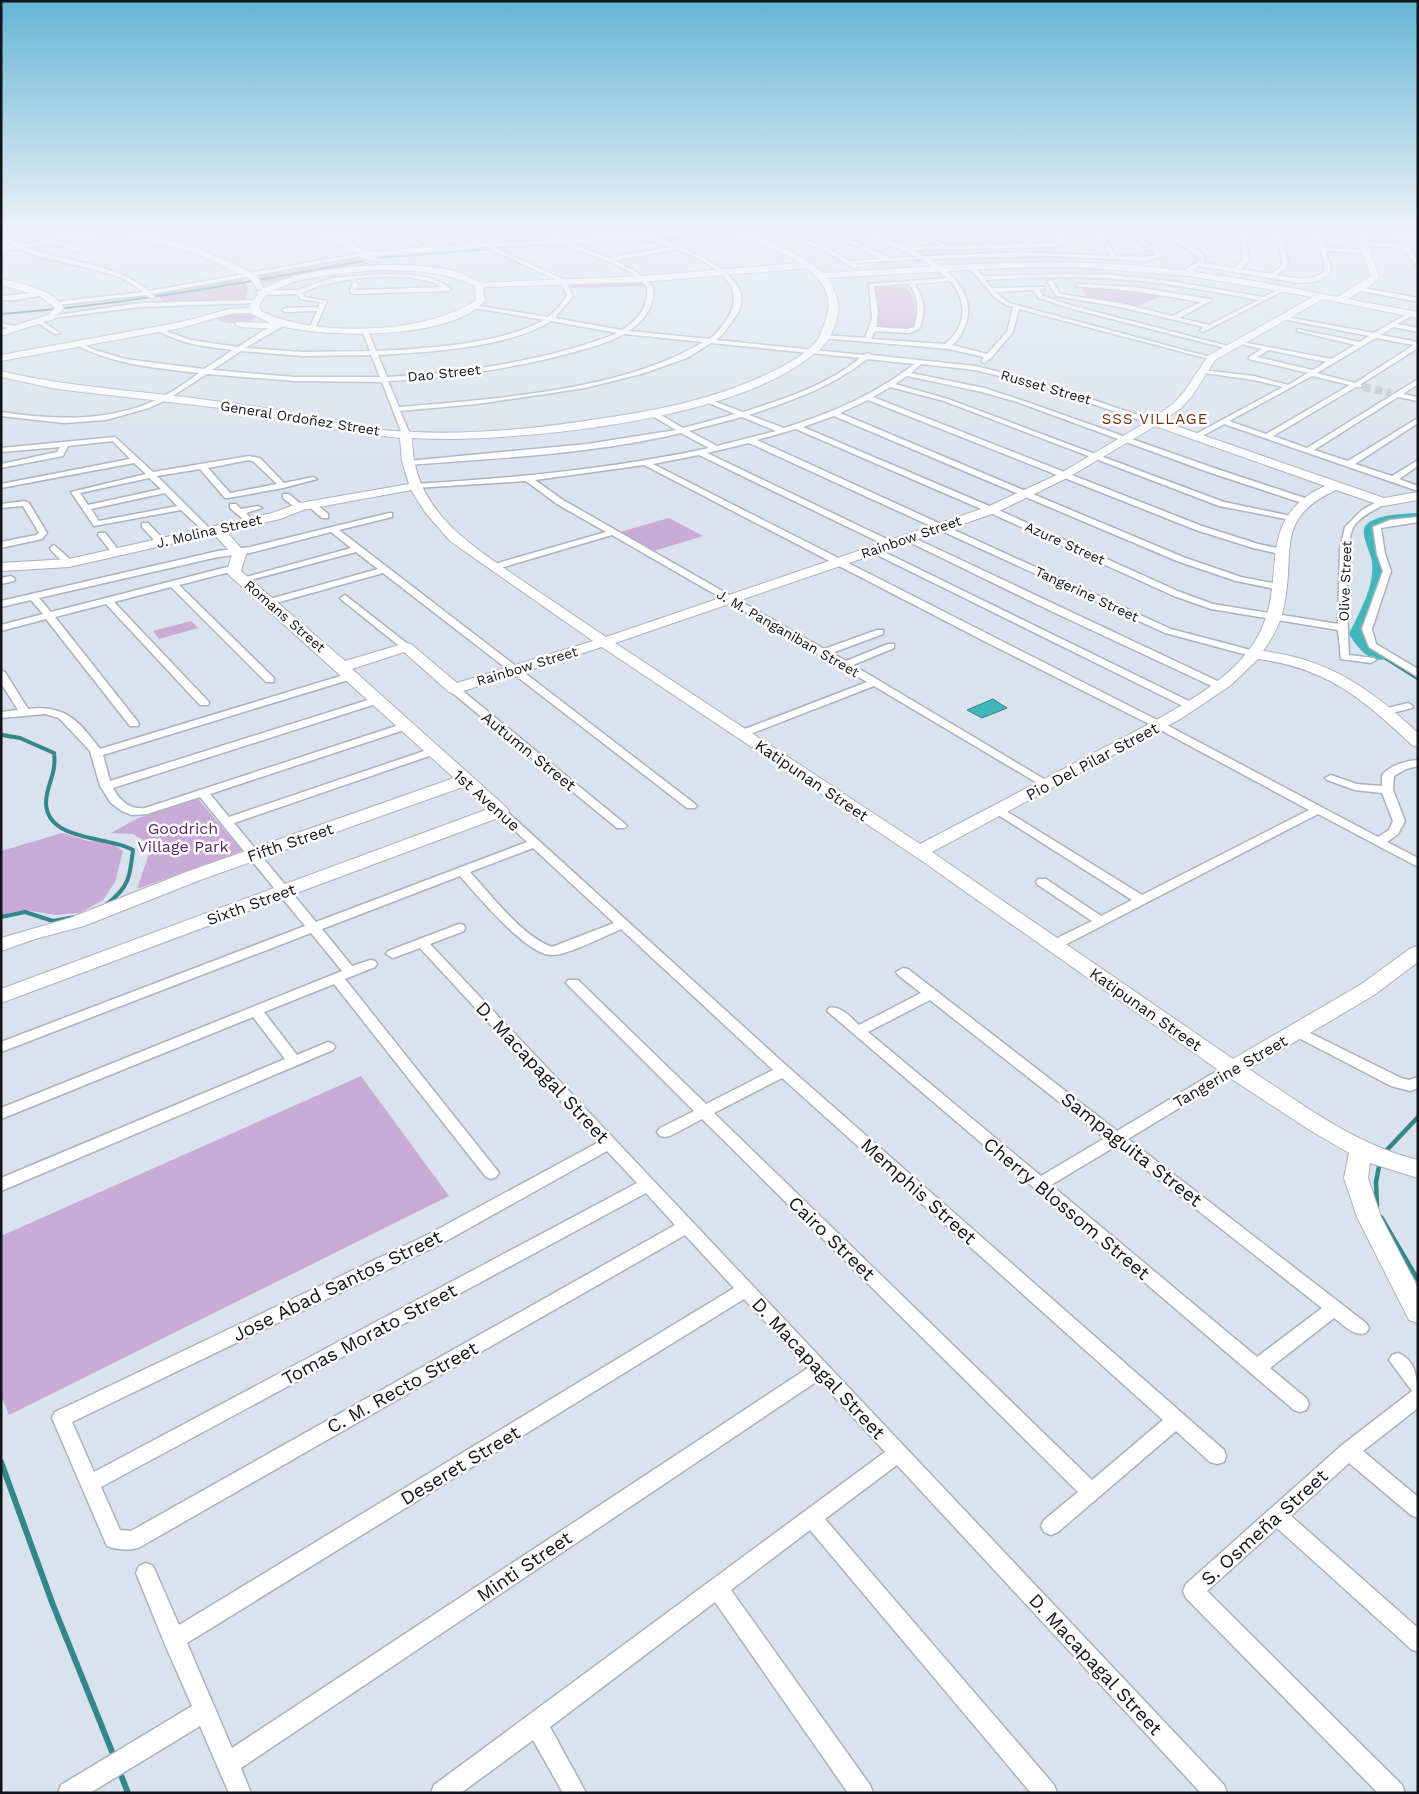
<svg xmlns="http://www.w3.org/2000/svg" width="1419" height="1794" font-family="'Work Sans',sans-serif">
  <rect width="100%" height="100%" fill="#dae2ee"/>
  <g fill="#caaad6">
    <path d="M960 230H998L1029 243 993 245Z"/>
    <path d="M1199 230H1237L1238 241 1214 239Z"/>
    <path d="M357 256 371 265 319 270 264 284 258 273Z"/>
    <path d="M242 279 248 288 247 295 243 301 164 302 155 293Z"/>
    <path d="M892 283 895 287H907C917 300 916 312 914 328L911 330 877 328C880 311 880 300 873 285Z"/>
    <path d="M1082 287 1114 288 1165 295 1134 307 1087 298Z"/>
    <path d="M250 312 258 316C249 324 228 326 218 319L226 314Z"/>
    <path d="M669 518 703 536 654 551 620 532Z"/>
    <path d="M191 621 198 628 159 639 153 631Z"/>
    <path d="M198 799 242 851 137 889 149 854 148 843 133 834 111 833 138 818Z"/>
    <path d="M62 833 88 841 109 842 123 851 115 882 103 900 80 913 56 915 25 910 1 915V851Z"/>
    <path d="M361 1076 449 1196 9 1415 1 1395V1236Z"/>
  </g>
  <path fill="#c496d6" d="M641 280 647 286 568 288 565 281Z"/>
  <path fill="#41b7bb" stroke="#33868a" d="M993 699 1007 708 982 718 967 710Z"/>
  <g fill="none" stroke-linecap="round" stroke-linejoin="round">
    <g stroke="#33868a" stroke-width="2">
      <path d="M660 241 717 230"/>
      <path d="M645 242H655"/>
      <path d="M376 258 504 248"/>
      <path d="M1 314C124 305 243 283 364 261"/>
    </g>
    <g stroke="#33868a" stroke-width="3">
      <path d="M1380 655 1418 679"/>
      <path d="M1 735 11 737"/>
    </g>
    <g stroke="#33868a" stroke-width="4">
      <path d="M3 735 20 738 54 753C57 774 46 785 46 803 47 842 110 836 133 850 130 877 129 887 107 904"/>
      <path d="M1 917 25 912 53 921 75 917"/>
    </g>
    <g stroke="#33868a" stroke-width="4.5">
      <path d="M1384 1153 1418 1117"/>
      <path d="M1377 1206 1376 1182 1380 1161"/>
      <path d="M1381 1217 1418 1280"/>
    </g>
    <g stroke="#33868a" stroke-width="6">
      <path d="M1 1462 53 1605 115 1759"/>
      <path d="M119 1770 128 1793"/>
    </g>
    <path fill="#41b7bb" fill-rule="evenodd" d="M1418 513V521L1394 523 1379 529C1379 541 1387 551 1387 563 1389 588 1375 612 1365 634L1370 642 1388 655 1386 659C1369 663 1357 647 1349 634 1359 613 1375 586 1372 562 1371 552 1359 533 1366 525 1376 514 1404 514 1418 513Z"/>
    <path stroke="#bcc3ce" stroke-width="8" stroke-dasharray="8 4" stroke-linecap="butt" d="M1363 387 1391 393"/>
    <defs>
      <g id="street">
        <path d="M27 230H33L35 232 66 230 43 236 32 235Z"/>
        <path d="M387 230H393L431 249 426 250Z"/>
        <path d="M450 230H455L565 280 573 296 555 318 622 330C638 320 649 307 647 287 619 255 568 253 533 230H540L608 258 671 247 626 230H633C660 240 766 270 736 316 730 324 725 334 716 340L864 355 868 353 871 355 975 366 1044 383 1158 422 1151 424 1040 386 975 370 921 364 911 373 984 388 1021 400 1214 468 1308 499V503H1302L1208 472 1017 402 982 392 907 376 895 384 948 399 1224 502 1291 516 1295 518 1291 520 1219 506 944 401 890 387 873 397 1202 526 1258 544 1287 550V554L1284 555 1253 548 1196 530 868 400 840 413 1183 557 1241 577 1283 585 1285 587 1280 590 1236 581 1177 561 834 416 803 427 994 508 1180 592 1213 604 1338 624 1340 549 1345 527 1362 510 1380 500H1386V504C1375 509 1361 516 1354 526 1343 542 1348 632 1349 655L1374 658 1376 660 1371 663 1341 659 1338 630 1211 609 1174 596 988 512 796 429 757 440 1171 629 1258 652 1260 654 1255 657 1165 633 749 443 707 453 893 542V546H887L699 455 653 464 1163 723 1378 837 1389 830 1393 821 1382 793 1355 790 1327 780 1325 778 1331 775 1357 784 1382 786V775C1391 765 1405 761 1418 760V766L1406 769 1394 776 1393 790 1405 821 1398 834 1387 842 1418 858V867L1318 814 1059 948H1049L1047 945 1049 942 1092 921 1038 885 1036 882 1038 879H1046L1101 916 1132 900 995 813 993 811 995 809H1003L1142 895 1309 810 1155 727 982 640 644 465 535 480 563 500 824 649 877 630H883V634L832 653 846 661 888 644H894V648L853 665 1054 785 1052 787H1044L874 686 745 736H737L736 734 737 732 867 682 612 535 497 569H491V565L606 532 557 504 526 481 415 488 411 486 415 484C514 478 612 469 709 448L681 433C593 454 499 458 408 465L404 463 408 461 587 444 676 430 649 414 656 412 683 428 735 414 704 401V399H708L743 412C784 399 826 386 860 358L711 343 687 358 641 374 585 388 477 404 400 411 410 434 406 436 402 434 382 382 295 381 207 374 168 399 149 408 106 420 64 423 1 416V412C56 420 113 423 164 396 176 390 188 381 199 373 156 368 115 365 76 345V343L78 342 95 350 125 359 204 369 233 350C207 347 180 344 157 330V328L191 340 238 347 264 330 283 322 285 325 245 348 303 352 370 351 362 331 365 329 368 331 376 351C424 349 502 344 544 320L475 308 473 305 548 317 558 308 567 296 561 282ZM677 249C705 260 752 283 727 319 721 327 717 334 709 339L629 331C645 320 655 306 653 287 642 274 629 267 614 261ZM551 321 617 333C602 340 586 344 570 349 510 366 448 374 387 377L378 355C427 352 509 348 551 321ZM624 334 703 342C623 391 492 399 399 407L388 381C446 378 503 370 559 356 581 350 604 345 624 334ZM241 351 303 356 371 355 380 377H295L212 370ZM867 359 914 364C875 395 831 413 784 428L749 415C791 401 832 387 867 359ZM742 417 776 431 717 446 689 431Z"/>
        <path d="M766 230H773L826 247 849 261 881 259 856 246 812 230H818L860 244 889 258 917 257 855 230 873 234 907 247 942 246 905 230H911L948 246 984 245 952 230H957L991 245 1027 244 998 230H1003L1031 242V244L1058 242 1056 238 1044 230C1053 229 1060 235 1064 243L1053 247 913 250 924 256 1023 252 1111 256 1102 242 1085 230C1100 230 1109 245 1116 256L1145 257 1157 255 1123 230H1129L1159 250 1163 256 1145 261 1051 256 929 259C953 273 977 296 965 326 962 333 959 340 952 345L987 354 1007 332 1013 307C992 302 984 282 969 268L971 265 983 276 1064 274 1113 275 1170 281 1263 297 1280 289 1285 290 1203 332 1200 330 1204 327 1120 307 1056 296 1047 281 1052 280 1060 294 1120 303 1172 316 1201 302 1134 291 1075 286 1078 284 1134 287 1211 299V301L1179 318 1209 325 1258 300C1216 292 1173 284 1130 280 1082 276 1034 277 985 280L992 288 1044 287V289L1039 290 1043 296 1073 306 1232 347 1229 349 1069 308 1039 298 1033 290 995 292 1009 303 1214 358 1209 359 1019 309 1013 332 991 358 984 363 981 361 984 357 949 349 822 338 821 337 824 335 865 338 872 319 869 284 947 278 922 259 854 263 859 267 854 268 822 249ZM950 281C968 301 967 327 945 344L871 339 875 331 909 333 919 329C926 314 925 297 914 284ZM909 284C919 297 919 312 914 327L908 329 876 327 878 312 874 286Z"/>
        <path d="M1158 230H1163L1199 251 1205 257 1204 263 1234 268 1243 261 1241 244 1216 241 1194 230H1200L1219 239 1241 241 1239 230H1244L1249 262 1240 269 1270 274 1281 267 1282 262 1276 230H1281L1288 262 1285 269 1276 275C1293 278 1308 282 1323 273L1325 267 1315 230H1320L1325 247 1370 251 1367 253 1326 251 1331 267 1329 274 1318 281 1300 283 1199 266 1190 272 1186 269 1199 261V257Z"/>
        <path d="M1 231C12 238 15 244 30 249 69 263 116 263 149 291L363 253 366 255 152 294 155 297 152 299 146 295 58 305 56 302 143 292C105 258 34 270 1 235Z"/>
        <path d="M49 239 83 249 84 250 81 252 47 242Z"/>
        <path d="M1362 242 1391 243 1409 248 1418 261V268L1405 250 1391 247 1360 245Z"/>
        <path d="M367 275C392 274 431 271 451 289L448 291 353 294 350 292 352 284 355 282 358 284 356 290 442 287C415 269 331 277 302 293L305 297 327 301 315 329 312 331 309 329 317 311 285 312 282 310 285 308 318 307 320 302 301 299 297 294 259 295 256 293 259 291 298 290 332 278Z"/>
        <path d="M1359 287 1418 298V302L1357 290Z"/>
        <path d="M43 292 45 295 16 300H1V296Z"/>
        <path d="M254 300 256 303 140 307 53 318 50 316 140 303Z"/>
        <path d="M1409 313 1414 314 1398 324 1418 328V332L1393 327 1381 335 1418 342V348L1361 384 1362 387H1356L1273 436 1307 448 1418 379V384L1403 394 1418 397V401L1398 397 1314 450 1348 461 1418 418V423L1355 464 1392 476 1418 460V466L1399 479 1418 486V491L1224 424 1199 438 1192 436 1283 387 1254 380 1204 373 1202 372V370L1254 376 1288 385 1308 373 1249 359V357L1262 349 1237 343V341L1331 359 1355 345 1297 331V329L1360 342 1369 336 1283 319 1281 316 1374 333ZM1376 338 1414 345 1355 383 1317 373ZM1269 350 1326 362 1313 370 1257 357ZM1312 376 1350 385 1266 434 1229 421Z"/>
        <path d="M36 320H40L60 333 55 334 36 322Z"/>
        <path d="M1 323 21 327 18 329 1 327Z"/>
        <path d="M115 437 153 472 249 456 260 458 284 483 313 477 317 479 283 488 228 498H225L200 469 157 476 211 530V534L208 535 181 510 94 526 71 492 146 474 134 463 1 488V484L130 459 113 441 68 446 63 456 1 468V464L57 452 60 447 1 452V448ZM249 460 254 462 277 484 230 493 208 468ZM149 478 161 489 88 505 80 493ZM165 493 177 506 99 521 91 509Z"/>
        <path d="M283 494H289L304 507 297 509 283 498Z"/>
        <path d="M25 501 29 503 47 533 42 539 1 548V542L36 535 39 533 23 506 1 508V504Z"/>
        <path d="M308 502H314L328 514V518H322L308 506Z"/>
        <path d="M230 504H236L241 509 258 506 262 508 246 513 254 522 250 525 230 508Z"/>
        <path d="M389 513H392V517L339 530 695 804 697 806 695 808H687L383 573 269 605 264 602 266 600 378 569 356 552 243 582 239 579 351 548 331 532 250 553 218 557 39 598 51 612 235 565 238 566V570L179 585 274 678V682H266L171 587 114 602 208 701 209 703 208 705H200L106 604 55 617 138 722 139 724 138 726H130L46 619 1 631V625L43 614 31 600 1 607V601L218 551 250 547Z"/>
        <path d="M1418 517V522L1381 528 1385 554 1391 571 1372 629 1376 644 1418 669V677L1369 647 1362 629 1383 571 1377 554 1373 527 1390 520Z"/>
        <path d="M142 523H148L164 540V544H158L142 527Z"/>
        <path d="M99 533H105L120 552 119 554H113L98 535Z"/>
        <path d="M908 535 1224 684 1225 686 1224 688H1216L1053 612 905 540V536Z"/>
        <path d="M54 545 72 561V565H66L51 550 50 548Z"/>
        <path d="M874 547 1195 704 1196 706 1195 708H1187L871 552V548Z"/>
        <path d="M11 576 15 579 14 581 1 584V578Z"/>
        <path d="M345 595 409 645V649H403L342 600 340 598Z"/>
        <path d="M1 671 5 672 28 709C65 704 79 721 100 749L347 674H355V678L103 755 110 781 374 698H382L383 700 382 702 113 788C120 801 130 810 145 808L402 724H410L411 726 410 728 210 794 229 817 430 749H438L439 751 438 753 234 823 316 922 527 842 494 811 500 808 504 809 788 1067 1224 1450 1226 1456 1224 1462 1217 1464 1210 1462 1176 1431 1058 1532 1051 1535 1044 1532 1041 1526 1044 1520 1078 1492 702 1119 670 1136 665 1137 660 1136 657 1132 660 1128 694 1111 566 983 568 980H578L706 1104 773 1070 621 929C605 936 568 955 552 955 527 956 477 895 460 876L322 929 352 966 370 960 375 961 377 964 375 967 345 979 496 1169 499 1173 496 1177 491 1179 486 1177 334 984 264 1012 297 1055 328 1042 333 1044 335 1047 333 1050 1 1191V1178L285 1059 253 1017 1 1119V1108L342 971 311 933 1 1052V1042L305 926 200 797 147 814 132 815 122 811 111 803 100 786 90 751 59 718 45 714 1 718V712L18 710 1 683ZM533 848 614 923 552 947C522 936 492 896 470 872ZM782 1078 1163 1420 1092 1480 714 1113Z"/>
        <path d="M454 686 458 687 625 824 627 826 625 828H617L450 691V687Z"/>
        <path d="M1408 703 1413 706 1412 708 1384 715 1379 712 1380 710Z"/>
        <path d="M459 924 464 925 465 928 464 931 430 944 1224 1785 1227 1793H1201L897 1465 825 1519 1054 1785 1057 1793H1031L810 1530 731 1590 870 1785 873 1793H848L715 1602 550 1727 586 1793H563L533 1740 461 1793H431L434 1785 885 1452 819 1380 241 1768 251 1793H229L200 1726 90 1793H58L61 1785 192 1706 166 1647 136 1573 139 1566 146 1563 153 1566 179 1625 734 1288 685 1235 140 1547C130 1551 117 1550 107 1546L52 1418 55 1412 427 1235 599 1142 420 948 393 958 386 954 388 951ZM607 1151 637 1183 94 1472 72 1422 439 1245ZM646 1193 675 1225 131 1531 120 1530 101 1487ZM744 1299 808 1368 232 1748 187 1643Z"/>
        <path d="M903 968 908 969 1117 1131 1227 1065H1237L1239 1069 1237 1073 1128 1139 1366 1323 1369 1328 1366 1333C1354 1337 1344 1325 1334 1318L1270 1368 1306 1398 1309 1404 1306 1410 1300 1412 1294 1410 827 1011 829 1008C841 1005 851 1018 859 1025L921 993 898 975 896 972ZM930 1000 1105 1138 1041 1176 868 1032ZM1116 1146 1322 1308 1257 1357 1051 1185Z"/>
        <path d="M1298 1027 1401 1078 1409 1080 1418 1077V1088L1410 1091 1391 1086 1293 1035 1291 1032 1293 1029Z"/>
        <path d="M1398 1353C1419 1361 1418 1387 1418 1408L1363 1451 1418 1497V1518L1411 1515 1349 1463 1291 1516 1418 1628V1652L1411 1649 1277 1528 1207 1591 1402 1785 1405 1793H1378L1186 1598 1183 1591 1186 1584 1342 1445 1412 1391 1389 1360 1392 1355Z"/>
      </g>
      <g id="secondary">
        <path d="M93 230H119L198 248 251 272 258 277 264 288C273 284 283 279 292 277 333 265 420 259 460 273 467 275 474 279 481 283L643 276 801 263 774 249 720 230C748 227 803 254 823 273 919 268 1016 258 1112 264 1188 268 1263 282 1337 297L1371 276 1359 245V234L1375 232 1418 234V238L1375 236 1366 238 1379 277 1370 286 1347 299 1418 312V318L1323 299 1215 360 1192 396 1181 408 1162 421 1384 498 1418 492V500L1383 506 1336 490C1273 519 1296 551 1284 606 1281 623 1273 637 1263 651 1329 659 1371 689 1418 733V747L1412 745C1363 699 1327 668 1258 659L1231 685 1182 718 932 852 1233 1059 1360 985 1411 948 1418 946V962L1374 995 1249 1069C1302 1104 1355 1145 1418 1160V1178L1370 1163 1368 1178 1381 1217 1418 1288V1323L1409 1320 1357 1217 1344 1178 1349 1153 1308 1129 1224 1074 922 861 602 647 454 694 449 692 404 652 352 669 506 807 509 811 506 815 1 1003V989L488 809 463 787 200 880 84 926 35 939 1 951V938L70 918 186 872 454 778 229 575 227 572 232 554 214 534 69 567 1 571V563L69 559 272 513 300 503 409 484 402 461 400 438 337 430 246 411 57 389 1 377V371C41 381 80 385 120 390 161 394 203 399 244 405 287 410 328 424 372 429 447 437 523 431 597 419 650 412 705 401 754 380 772 372 810 355 819 337 833 305 834 294 808 268L643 282 483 287 485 301C450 340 329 338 281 326L276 329 240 327 235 324 237 322 270 323 250 313 230 314 181 328 1 361V355L181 322 230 309 251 308 250 305 262 289H257L252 281 245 276 192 252 115 233H107L1 252V248ZM1076 267 1189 276 1313 297 1208 356 1184 392 1173 404 1150 420 1061 473 987 507 606 637C576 617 547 597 517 577 465 541 413 509 412 438 446 440 480 439 514 436 597 430 740 410 807 359 812 355 820 350 824 345 830 338 837 322 838 314 841 301 833 288 828 278L1003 268ZM378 270C414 271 442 270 475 286L476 300C428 334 313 338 261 311L259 305 268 292 296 281 334 274ZM1155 426 1325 486C1251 520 1290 579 1258 636 1236 676 1191 700 1153 722L920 844 615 643 995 513 1069 477ZM411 490 425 512 450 541 593 641 457 683 411 644 406 643 345 661 241 571 246 554 226 531 280 519 303 510Z"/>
        <path d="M316 230H325L345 240 356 230H364L350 243 367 252 485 243 650 236 684 230H699L650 240 485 247 375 256 378 259 374 261 360 257 359 254Z"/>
        <path d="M1 279C24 284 51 288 64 308L54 319 1 336V330L48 315 55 308 40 296 1 285Z"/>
      </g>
    </defs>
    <use href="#street" stroke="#aab2be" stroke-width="3"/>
    <use href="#secondary" stroke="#aab2be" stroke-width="2"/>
    <use href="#street" fill="#fff" fill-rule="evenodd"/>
    <use href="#secondary" fill="#fff" fill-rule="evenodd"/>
  </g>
  <linearGradient id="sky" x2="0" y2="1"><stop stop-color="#65b5d6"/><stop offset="0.48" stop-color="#eef2f7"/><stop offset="1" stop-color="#eef2f7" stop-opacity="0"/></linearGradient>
  <rect width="1419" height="481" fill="url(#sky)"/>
  <g text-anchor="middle" stroke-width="5" stroke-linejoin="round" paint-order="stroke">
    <g font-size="14" fill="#111418" stroke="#fff">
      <text transform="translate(444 373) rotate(-6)" y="5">Dao Street</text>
      <text transform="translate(1046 387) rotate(16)" y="5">Russet Street</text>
      <text transform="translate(300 418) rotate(9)" y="5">General Ordoñez Street</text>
      <text transform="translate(209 531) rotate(-13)" y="5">J. Molina Street</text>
      <text transform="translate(911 537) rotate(-19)" y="5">Rainbow Street</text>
      <text transform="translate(1065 543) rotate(24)" y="5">Azure Street</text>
      <text transform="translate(1345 581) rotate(-88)" y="5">Olive Street</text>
      <text transform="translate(1087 594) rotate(25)" y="5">Tangerine Street</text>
      <text transform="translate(285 616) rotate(41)" y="5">Romans Street</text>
      <text transform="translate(788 633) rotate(30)" y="5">J. M. Panganiban Street</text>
      <text transform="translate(527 666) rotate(-17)" y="5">Rainbow Street</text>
    </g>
    <g font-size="15" letter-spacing="1" fill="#6f300d" stroke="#fff">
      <text x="1155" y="424">SSS VILLAGE</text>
    </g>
    <g font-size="16" fill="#111418" stroke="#fff">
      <text transform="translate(529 751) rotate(39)" y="6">Autumn Street</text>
      <text transform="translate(1092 761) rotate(-28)" y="6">Pio Del Pilar Street</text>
      <text transform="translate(812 780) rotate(34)" y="6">Katipunan Street</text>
      <text transform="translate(487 800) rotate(42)" y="6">1st Avenue</text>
      <text transform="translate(290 842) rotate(-19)" y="6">Fifth Street</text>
      <text transform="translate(251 904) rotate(-20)" y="6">Sixth Street</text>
      <text transform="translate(1146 1009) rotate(35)" y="6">Katipunan Street</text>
      <text transform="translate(1230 1071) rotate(-30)" y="6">Tangerine Street</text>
    </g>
    <g font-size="16" fill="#5d2470" stroke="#fff">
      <text x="183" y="834">Goodrich<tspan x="183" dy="18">Village Park</tspan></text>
    </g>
    <g font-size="19" fill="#111418" stroke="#fff">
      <text transform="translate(543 1072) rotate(47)" y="7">D. Macapagal Street</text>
      <text transform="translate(1132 1149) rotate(38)" y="7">Sampaguita Street</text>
      <text transform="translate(919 1191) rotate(42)" y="7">Memphis Street</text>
      <text transform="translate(1067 1208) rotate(40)" y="7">Cherry Blossom Street</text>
      <text transform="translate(832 1238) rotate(44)" y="7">Cairo Street</text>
      <text transform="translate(337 1285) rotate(-26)" y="7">Jose Abad Santos Street</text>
      <text transform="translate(369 1334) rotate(-28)" y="7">Tomas Morato Street</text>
      <text transform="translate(819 1368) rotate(47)" y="7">D. Macapagal Street</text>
      <text transform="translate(402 1387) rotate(-29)" y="7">C. M. Recto Street</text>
      <text transform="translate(460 1465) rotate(-31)" y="7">Deseret Street</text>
      <text transform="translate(1264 1527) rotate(-42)" y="7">S. Osmeña Street</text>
      <text transform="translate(524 1566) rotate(-34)" y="7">Minti Street</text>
      <text transform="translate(1096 1664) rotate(47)" y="7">D. Macapagal Street</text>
    </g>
  </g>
  <rect width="1419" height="1794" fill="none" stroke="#111418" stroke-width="5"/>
</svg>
